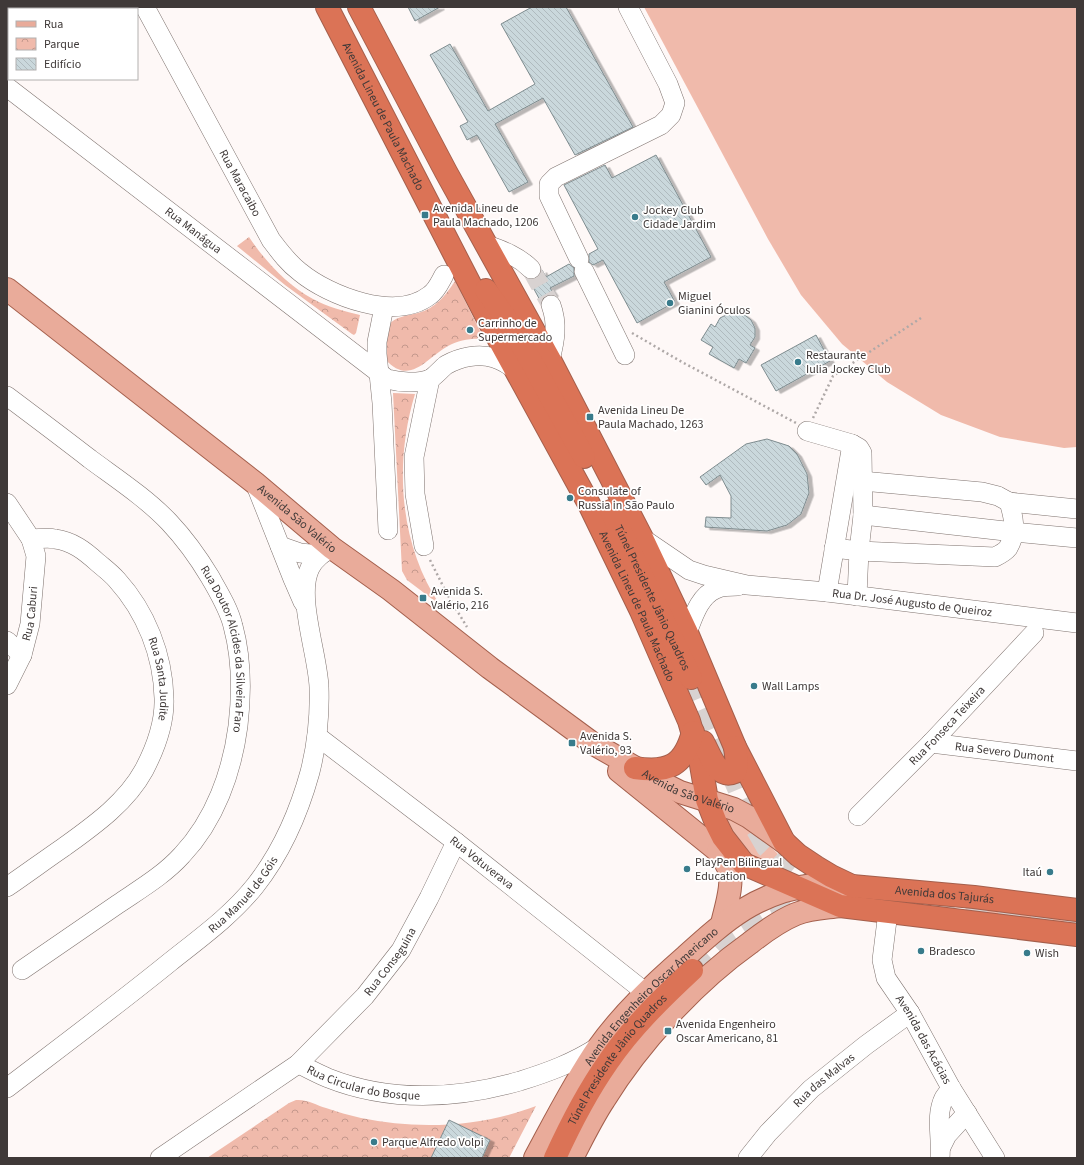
<svg xmlns="http://www.w3.org/2000/svg" width="1084" height="1165" font-family="'Source Sans 3',sans-serif">
  <defs>
    <pattern id="park-crowns" width="20" height="18" patternUnits="userSpaceOnUse"><rect width="20" height="18" fill="#f0baab"/><path d="M2 6a3 3 0 1 1 6 0M12 15a3 3 0 1 1 6 0" fill="none" stroke="#c4988c"/></pattern>
    <pattern id="building-back-hatch" width="6" height="6" patternUnits="userSpaceOnUse"><rect width="6" height="6" fill="#cad8dc"/><path d="M-1 5l2 2M0 0l6 6M5-1l2 2" fill="none" stroke="#afbabe"/></pattern>
    <filter id="shadow"><feDropShadow dx="4.5" dy="2.5" stdDeviation="0" flood-color="#0004"/></filter>
  </defs>
  <rect width="100%" height="100%" fill="#fef8f7"/>
  <g fill="#f0baab">
    <path d="M644 7H1077V447L1064 448 1000 437 941 415 887 382 842 344 801 295 768 239Z"/>
    <path d="M717 808 750 825 778 854 775 861 768 867 744 851Z"/>
    <path d="M973 907 1077 920V926L972 913Z"/>
  </g>
  <g fill="url(#park-crowns)">
    <path d="M249 237C265 261 287 285 313 299 327 307 344 311 360 315L356 333 354 335 352 334 285 285 237 246Z"/>
    <path d="M455 281 484 339C471 338 459 340 448 346 426 358 410 387 385 359L387 326C396 316 406 316 418 313 435 309 446 295 455 281Z"/>
    <path d="M393 393 415 394C394 463 399 544 440 605L407 580 402 571Z"/>
    <path d="M296 1100C307 1099 316 1105 326 1108 337 1112 349 1115 361 1118 419 1130 480 1127 536 1106L509 1158H207L289 1103Z"/>
  </g>
  <g fill="url(#building-back-hatch)" stroke="#7e8c8f" filter="url(#shadow)">
    <path d="M408 7H440L415 21Z"/>
    <path d="M532 7H566L633 127 575 155 543 98 495 124 528 182 509 192 477 135 467 140 460 126 468 122 430 55 450 44 488 111 535 84 501 24Z"/>
    <path d="M656 155 711 257 664 282 675 302 637 323 603 260 593 265 589 262V254L598 249 564 185 605 165 612 178Z"/>
    <path d="M569 264 574 268V276L550 288 554 294 547 295 543 297 541 302 529 280H534L539 277 542 270 546 277Z"/>
    <path d="M732 312H740L746 316 751 320 755 328V337L750 345 755 348 746 363 739 359 734 368 709 354 713 347 701 340 711 324 715 327 720 318Z"/>
    <path d="M816 335 830 361 776 391 761 365Z"/>
    <path d="M767 439 789 446 797 454 807 474 809 493 801 514 787 525 767 531 705 527 706 517 731 518V496L720 475 706 485 700 477 746 444Z"/>
    <path d="M449 1120 490 1140 482 1158H431Z"/>
  </g>
  <g fill="none" stroke-linecap="round" stroke-linejoin="round">
    <path stroke="#d8d2d1" stroke-width="19" stroke-dasharray="19 10" stroke-linecap="butt" d="M531 269 551 305"/>
    <g stroke="#d8d2d1" stroke-width="22" stroke-dasharray="22 11" stroke-linecap="butt">
      <path d="M691 678 752 821 767 847 789 869 817 892"/>
      <path d="M933 903 1077 921"/>
      <path d="M692 970 729 935 766 911 789 900 810 894"/>
    </g>
    <defs>
      <g id="minor">
        <path id="s1" d="M145 7 271 240C280 252 288 263 300 272 329 296 396 322 430 295 437 290 440 282 444 275"/>
        <path id="s2" d="M7 87 387 379C398 382 418 384 430 379 434 377 441 369 446 365 460 357 479 353 494 358 502 360 509 366 516 369"/>
        <path d="M487 245C504 251 518 256 531 269"/>
        <path d="M579 259 549 196V184L556 177 661 125 671 115 675 103 668 84 628 7"/>
        <path d="M584 271 625 355"/>
        <path d="M384 307 377 342V354L382 403 388 530"/>
        <path d="M550 360C555 341 558 324 551 305"/>
        <path id="s3" d="M7 396C35 417 63 438 90 459 117 479 146 498 169 522 185 539 198 557 210 577 219 593 229 609 233 626 242 659 242 692 238 726 232 772 215 820 182 855 164 875 140 889 118 904 86 926 54 948 22 970"/>
        <path d="M807 431 852 444 859 448 862 453 863 515 859 551 857 596"/>
        <path d="M255 483 293 579 303 602"/>
        <path d="M1009 502 1077 509"/>
        <path id="s4" d="M7 503 31 539C39 539 48 537 55 539 72 541 85 551 97 562 104 568 111 573 117 580 146 612 163 655 164 698 165 723 155 749 144 770 126 803 93 826 64 847 45 860 26 874 7 887"/>
        <path d="M863 515 1014 532 1077 538"/>
        <path id="s5" d="M642 538 689 570 704 575 747 585 827 592 1077 623"/>
        <path d="M280 546 300 553 320 555"/>
        <path d="M424 546 415 494 414 457 430 379"/>
        <path d="M834 548 859 551 995 557C999 555 1005 552 1008 548 1017 533 1014 518 1009 502L998 496 982 492 862 481"/>
        <path d="M827 592 852 444"/>
        <path d="M687 633C693 618 699 596 716 589 722 586 730 586 738 586"/>
        <path d="M7 641 22 655"/>
        <path id="s6" d="M7 685 22 655 30 624 36 556 31 539"/>
        <path id="s7" d="M317 736 456 842 645 992"/>
        <path id="s8" d="M931 743 1077 761"/>
        <path id="s9" d="M858 816 931 743 1034 633"/>
        <path id="s10" d="M888 912 882 960 886 978 910 1013 951 1088 995 1158"/>
        <path id="s11" d="M298 1064C308 1068 318 1074 328 1078 391 1103 457 1099 520 1081 549 1072 573 1063 598 1047"/>
        <path id="s12" d="M7 1088C62 1046 117 1005 170 962 200 938 231 916 255 886 281 853 299 812 310 772 317 744 320 716 319 687 318 655 296 596 310 568 315 558 323 553 332 548"/>
        <path d="M941 1147 947 1135 967 1113"/>
        <path id="s13" d="M160 1158 298 1064 365 996 401 950 429 898 456 842"/>
        <path id="s14" d="M748 1158 768 1133 811 1089 866 1045 910 1013"/>
        <path d="M940 1158C942 1139 935 1116 944 1098 946 1095 949 1091 951 1088"/>
      </g>
      <g id="major">
        <path id="s15" d="M7 289 255 483 332 548 391 590 490 668 592 743 662 783 680 792 734 809 749 817 784 842"/>
        <path d="M619 771 718 851 744 864"/>
        <path d="M718 851C722 857 727 864 729 870 734 885 725 909 722 924"/>
        <path id="s16" d="M535 1158C555 1121 574 1083 598 1048 623 1013 654 984 686 956 726 920 757 892 813 885 826 883 839 885 852 886"/>
        <path d="M572 1158C582 1139 592 1118 604 1100 639 1043 695 982 750 943 764 932 779 921 796 914 810 908 825 908 840 906"/>
      </g>
      <g id="highway">
        <path id="s17" d="M327 7 491 325 589 504 641 611 689 721 700 759 707 800 716 823 723 837 744 864 840 906 1077 935"/>
        <path id="s18" d="M359 7 446 172 550 360 642 538 687 633 735 747 784 842 798 855 816 867 831 876 852 886 974 897 1077 910"/>
        <path d="M486 290 512 327 584 457"/>
        <path id="s19" d="M611 511 691 678"/>
        <path d="M703 742C710 754 717 780 735 772 738 764 736 756 735 747"/>
        <path d="M635 768C668 773 684 766 693 732"/>
        <path id="s20" d="M555 1158C570 1125 587 1092 608 1062 631 1028 662 998 692 970"/>
      </g>
    </defs>
    <use href="#minor" stroke="#7f736f" stroke-width="20"/>
    <use href="#major" stroke="#a45f4c" stroke-width="24"/>
    <use href="#highway" stroke="#a45f4c" stroke-width="24"/>
    <g stroke="#aea8a7" stroke-width="2.5" stroke-dasharray="2 3" stroke-linecap="butt">
      <path d="M632 333 682 362 796 423"/>
      <path d="M813 418 833 376 921 318"/>
      <path d="M430 560 447 594 467 627"/>
    </g>
    <use href="#minor" stroke="#fff" stroke-width="19"/>
    <use href="#major" stroke="#e9ab9a" stroke-width="22"/>
    <use href="#highway" stroke="#db7356" stroke-width="22"/>
  </g>
  <g fill="#387b8b" stroke="#fff" stroke-width="1.5">
    <rect x="421" y="211" width="8" height="8" rx="2"/>
    <circle cx="635" cy="217" r="4"/>
    <circle cx="670" cy="303" r="4"/>
    <circle cx="470" cy="330" r="4"/>
    <circle cx="798" cy="362" r="4"/>
    <rect x="586" y="413" width="8" height="8" rx="2"/>
    <circle cx="570" cy="498" r="4"/>
    <rect x="419" y="594" width="8" height="8" rx="2"/>
    <circle cx="754" cy="686" r="4"/>
    <rect x="568" y="739" width="8" height="8" rx="2"/>
    <circle cx="687" cy="869" r="4"/>
    <circle cx="1050" cy="872" r="4"/>
    <circle cx="921" cy="951" r="4"/>
    <circle cx="1027" cy="953" r="4"/>
    <rect x="664" y="1027" width="8" height="8" rx="2"/>
    <circle cx="374" cy="1142" r="4"/>
  </g>
  <g text-anchor="middle" stroke-width="3.5" stroke-linejoin="round" paint-order="stroke">
    <g font-size="12" fill="#3f3938" stroke="#fff">
      <text dy="4" stroke="none"><textPath href="#s17" startOffset="123">Avenida Lineu de Paula Machado</textPath></text>
      <text dy="4" stroke="none"><textPath href="#s1" startOffset="200">Rua Maracaibo</textPath></text>
      <text dy="4" stroke="none"><textPath href="#s2" startOffset="235">Rua Manágua</textPath></text>
      <text dy="4" stroke="none"><textPath href="#s15" startOffset="370">Avenida São Valério</textPath></text>
      <text dy="4" stroke="none"><textPath href="#s19" startOffset="96">Túnel Presidente Jânio Quadros</textPath></text>
      <text dy="4" stroke="none"><textPath href="#s5" startOffset="283">Rua Dr. José Augusto de Queiroz</textPath></text>
      <text dy="4" stroke="none"><textPath href="#s17" startOffset="675">Avenida Lineu de Paula Machado</textPath></text>
      <text dy="4" stroke="none"><textPath href="#s6" startOffset="76">Rua Caburi</textPath></text>
      <text dy="4" stroke="none"><textPath href="#s3" startOffset="349">Rua Doutor Alcides da Silveira Faro</textPath></text>
      <text dy="4" stroke="none"><textPath href="#s4" startOffset="253">Rua Santa Judite</textPath></text>
      <text dy="4" stroke="none"><textPath href="#s9" startOffset="127">Rua Fonseca Teixeira</textPath></text>
      <text dy="4" stroke="none"><textPath href="#s8" startOffset="74">Rua Severo Dumont</textPath></text>
      <text dy="4" stroke="none"><textPath href="#s15" startOffset="849">Avenida São Valério</textPath></text>
      <text dy="4" stroke="none"><textPath href="#s7" startOffset="208">Rua Votuverava</textPath></text>
      <text dy="4" stroke="none"><textPath href="#s12" startOffset="306">Rua Manuel de Góis</textPath></text>
      <text dy="4" stroke="none"><textPath href="#s18" startOffset="1112">Avenida dos Tajurás</textPath></text>
      <text dy="4" stroke="none"><textPath href="#s13" startOffset="305">Rua Conseguina</textPath></text>
      <text dy="4" stroke="none"><textPath href="#s16" startOffset="201">Avenida Engenheiro Oscar Americano</textPath></text>
      <text dy="4" stroke="none"><textPath href="#s10" startOffset="139">Avenida das Acácias</textPath></text>
      <text dy="4" stroke="none"><textPath href="#s20" startOffset="117">Túnel Presidente Jânio Quadros</textPath></text>
      <text dy="4" stroke="none"><textPath href="#s14" startOffset="109">Rua das Malvas</textPath></text>
      <text dy="4" stroke="none"><textPath href="#s11" startOffset="69">Rua Circular do Bosque</textPath></text>
    </g>
    <g font-size="12" fill="#3f3938" stroke="#fff" text-anchor="start">
      <text x="433" y="212">Avenida Lineu de<tspan x="433" dy="14">Paula Machado, 1206</tspan></text>
      <text x="643" y="214">Jockey Club<tspan x="643" dy="14">Cidade Jardim</tspan></text>
      <text x="678" y="300">Miguel<tspan x="678" dy="14">Gianini Óculos</tspan></text>
      <text x="478" y="327">Carrinho de<tspan x="478" dy="14">Supermercado</tspan></text>
      <text x="806" y="359">Restaurante<tspan x="806" dy="14">Iulia Jockey Club</tspan></text>
      <text x="598" y="414">Avenida Lineu De<tspan x="598" dy="14">Paula Machado, 1263</tspan></text>
      <text x="578" y="495">Consulate of<tspan x="578" dy="14">Russia in São Paulo</tspan></text>
      <text x="431" y="595">Avenida S.<tspan x="431" dy="14">Valério, 216</tspan></text>
      <text x="762" y="690">Wall Lamps</text>
      <text x="580" y="740">Avenida S.<tspan x="580" dy="14">Valério, 93</tspan></text>
      <text x="695" y="866">PlayPen Bilingual<tspan x="695" dy="14">Education</tspan></text>
      <text x="1042" y="876" text-anchor="end">Itaú</text>
      <text x="929" y="955">Bradesco</text>
      <text x="1035" y="957">Wish</text>
      <text x="676" y="1028">Avenida Engenheiro<tspan x="676" dy="14">Oscar Americano, 81</tspan></text>
      <text x="382" y="1146">Parque Alfredo Volpi</text>
    </g>
  </g>
  <rect width="1084" height="1165" fill="none" stroke="#3f3938" stroke-width="16"/>
  <rect x="8" y="8" width="130" height="72" fill="#ffffff" stroke="#b2b0af"/>
  <rect x="16" y="21" width="20" height="6" fill="#e9ab9a" stroke="#b2b0af"/>
  <text x="44" y="28" font-size="12" fill="#3f3938">Rua</text>
  <rect x="16" y="38" width="20" height="12" fill="url(#park-crowns)" stroke="#b2b0af"/>
  <text x="44" y="48" font-size="12" fill="#3f3938">Parque</text>
  <rect x="16" y="58" width="20" height="12" fill="url(#building-back-hatch)" stroke="#b2b0af"/>
  <text x="44" y="68" font-size="12" fill="#3f3938">Edifício</text>
</svg>
